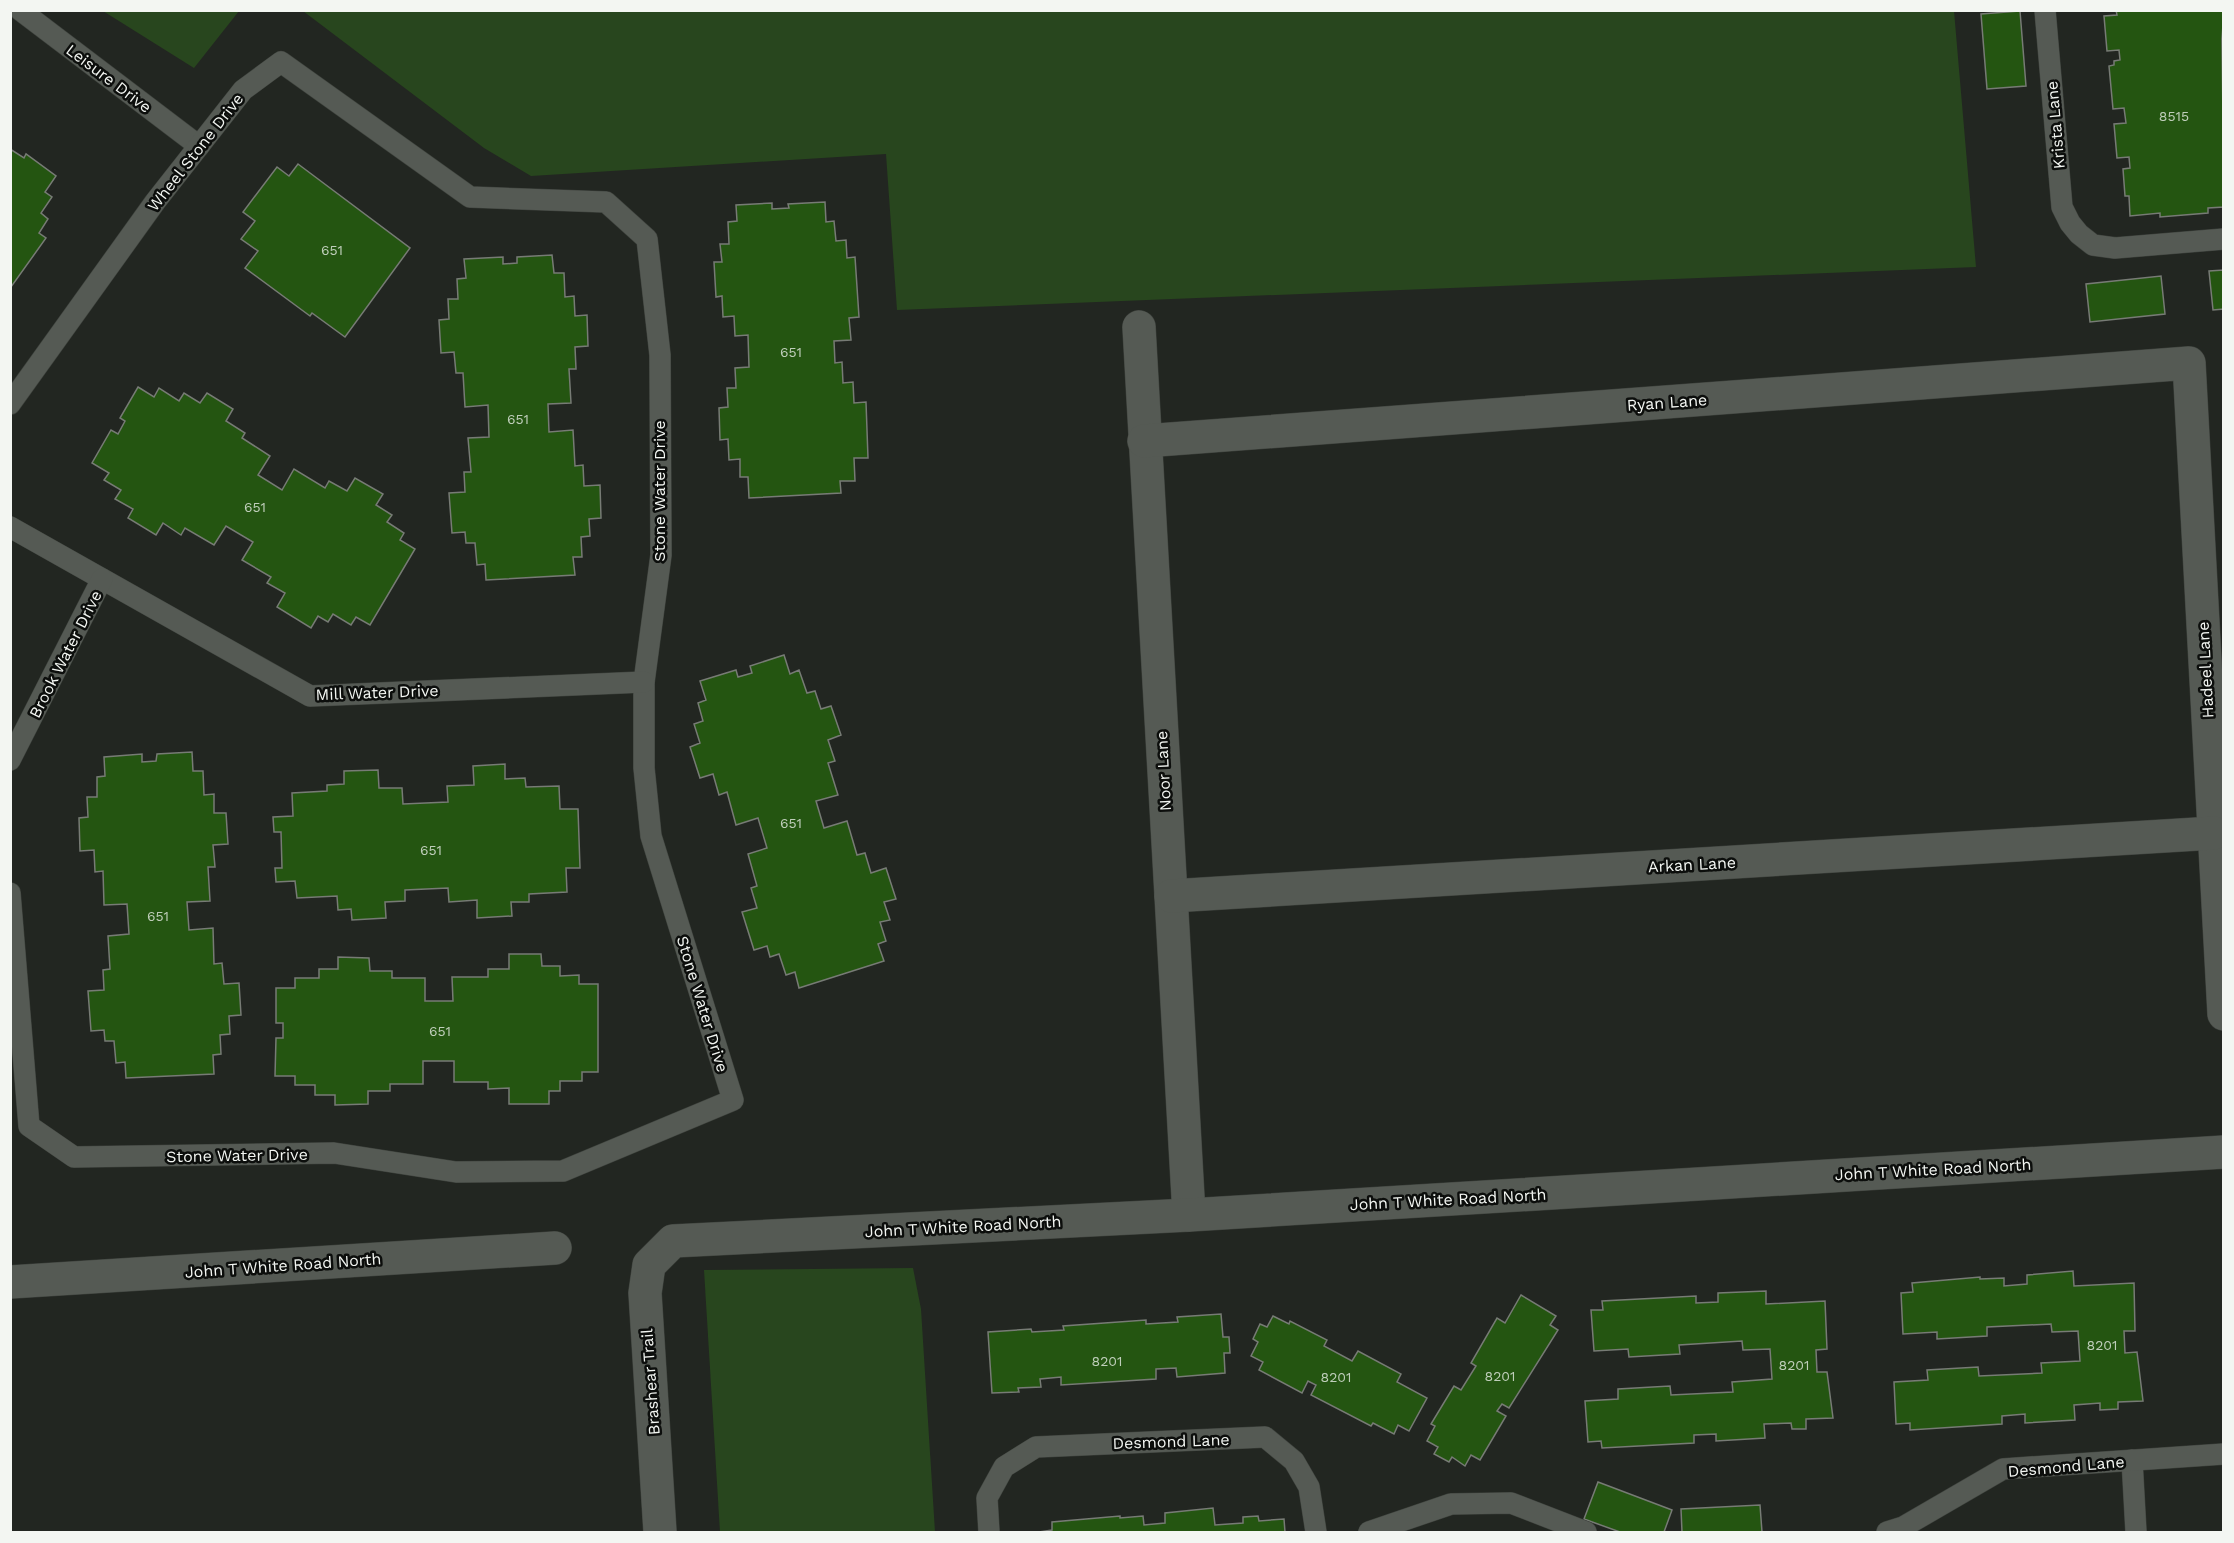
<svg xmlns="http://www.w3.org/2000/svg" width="2234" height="1543" font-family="'Work Sans',sans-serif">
  <rect width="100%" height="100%" fill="#222621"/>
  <g fill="#28461e">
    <path d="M103 11H239L194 68Z"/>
    <path d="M303 11H1954L1976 267 897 310 886 154 531 176 484 148Z"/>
    <path d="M913 1268 921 1309 935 1532H720L704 1270Z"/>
  </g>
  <g fill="#245511" stroke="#777b75" stroke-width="1.5">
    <path d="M2116 10H2224L2222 39 2224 207 2208 208V213L2160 217V213L2130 216 2129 196H2125L2123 169 2130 168 2129 157 2117 158 2114 124 2126 123 2124 108 2113 109 2109 66 2114 65V61L2120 60 2119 50 2107 51 2104 16 2117 15Z"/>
    <path d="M2020 11 2026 86 1987 89 1981 14Z"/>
    <path d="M10 149 24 158 26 154 56 176 45 192 52 197 41 213 48 219 39 233 46 238 11 287Z"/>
    <path d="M298 164 410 248 345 337 312 313 310 316 245 268 258 251 241 239 255 221 243 212 277 167 289 176Z"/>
    <path d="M825 202 826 222 834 221 836 241 846 240 847 258 855 257 859 317 849 318 851 340 834 341 835 363 842 362 843 383 853 382 854 403 866 402 868 458H854L855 481H840L841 493 749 498 748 477H740V459L729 460 728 439 720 440 719 408 728 407 727 388H736L735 368 749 367 748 335 735 336 734 316 723 317 722 296 716 297 714 262H722L720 244H729L728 222 737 221 736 205 772 203V209L789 208 788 204Z"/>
    <path d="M552 255 554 273H564L565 297 574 296 575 316 587 315 588 346 575 347 576 369H569L571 403 548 404 549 432 573 430 575 466 583 465 584 486 600 485 601 518 589 519 590 536 581 537 582 557H573L575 575 486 580 485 564 477 565 475 543H466L465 532 452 533 449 493 465 492 464 472H471L468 438 489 437 488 405 465 407 463 373H456L454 352 441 353 439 320 449 319 448 299H458L457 279 466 278 464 259 503 257V264L517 263V257Z"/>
    <path d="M2224 270V309L2213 310 2209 271Z"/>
    <path d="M2161 276 2165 314 2090 322 2086 284Z"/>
    <path d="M138 387 154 397 159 388 179 401 184 393 200 403 207 393 233 409 226 421 245 433 242 438 270 456 258 475 282 490 294 469 325 488 329 481 347 491 355 478 383 494 376 505 392 515 387 522 404 533 400 540 415 549 370 625 356 617 351 625 333 614 328 622 318 616 311 628 277 607 285 593 267 583 271 577 242 560 253 542 226 526 214 545 185 528 181 535 163 523 156 535 128 518 133 509 115 499 121 490 104 480 109 473 92 463 111 430 118 434 125 421 120 418Z"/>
    <path d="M784 655 790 674 799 670 807 693 815 691 821 709 831 706 841 735 828 740 835 761 828 763 838 795 816 801 824 828 847 821 857 855 865 853 871 873 886 868 896 899 884 902 890 920 880 922 886 941 878 944 884 961 799 988 795 972 786 975 779 954 770 957 767 946 754 950 742 912 757 908 751 888 757 886 748 854 767 848 758 818 736 825 727 792 719 795 713 774 700 778 690 747 700 743 694 724 703 721 698 703 706 700 700 681 736 670 738 677 752 673 750 666Z"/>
    <path d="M192 752 193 771H203L204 795 214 794V813H226L228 844 213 845 215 867H208L210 901 187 902 189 930 213 928 214 964 222 963 224 984 239 983 241 1015 229 1016 230 1034 220 1035 221 1054 213 1055 214 1074 126 1078 125 1062 116 1063 114 1041H105L104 1030 91 1031 88 991 104 990 103 970 110 969 108 936 129 934 127 904 104 905 103 871 95 872 94 850 80 851 79 818 88 817 87 797H97V777L105 776 104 757 142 754V762L156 761 157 754Z"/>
    <path d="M505 764V779L525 778 526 787 559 786 560 809H578L580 868H566L567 892 529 894V902H511L512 916 477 918V900L449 902 448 888 405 890V901L385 902 386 918 352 920 351 909 338 910 337 896 297 898 295 881 276 882 275 868H282L281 832H274L273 817 293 816 292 793 327 791V785L344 784V771L378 770 379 788H402L403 804 448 802 447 786 474 785 473 766Z"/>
    <path d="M509 954H541L542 966H560V976L579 975V984H598V1072H582V1081H560V1091H549V1104H509V1088L488 1089V1082H454V1061H423V1084H390V1091H368V1104L335 1105V1095H315V1085H295V1076H275L276 1038H283V1023H276V988H295V978H319V969H338V957L369 958 370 971H392V978H425V1001H453L452 977H488V969H509Z"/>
    <path d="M2073 1271 2074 1286 2134 1283 2135 1331H2124L2125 1353 2137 1352 2143 1401 2118 1402V1409L2100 1410V1403L2074 1405 2075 1420 2025 1423V1414L2002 1416V1424L1910 1430V1423L1896 1424 1894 1382 1928 1380 1927 1370 1978 1367 1979 1376 2042 1373 2041 1363 2080 1361 2078 1331 2052 1332 2051 1324 1987 1327V1336L1937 1339V1332L1903 1334 1901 1293 1913 1292 1912 1283 1980 1277V1279L2004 1278V1286L2027 1284V1275Z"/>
    <path d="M1766 1291V1304L1825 1301 1827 1349 1816 1350 1817 1372H1827L1833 1418 1806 1419V1429H1792L1791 1423 1764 1424 1765 1438 1716 1441V1434L1694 1435V1443L1602 1448 1601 1441 1588 1442 1585 1401 1618 1399V1389L1670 1386 1671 1395 1733 1392 1732 1382 1772 1379 1770 1349 1743 1350 1742 1341 1679 1345 1680 1354 1629 1357 1628 1349 1594 1351 1591 1310H1603L1602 1301 1696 1296V1303L1718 1302V1293Z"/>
    <path d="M1521 1295 1556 1316 1550 1325 1558 1330 1509 1408 1502 1404 1497 1411 1506 1416 1480 1460 1471 1455 1465 1466 1452 1457 1449 1462 1434 1454 1438 1447 1427 1441 1435 1426 1431 1424 1454 1386 1461 1390 1476 1366 1471 1363 1497 1318 1505 1323Z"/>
    <path d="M1221 1314 1223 1337H1229L1230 1353H1224L1225 1373 1177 1377 1176 1368 1156 1369V1379L1061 1385V1377L1040 1379 1041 1387 1018 1388 1019 1392 992 1393 988 1332 1031 1329 1032 1332 1064 1330 1063 1326 1146 1320V1324L1178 1322 1177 1317Z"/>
    <path d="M1273 1316 1289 1324 1290 1321 1327 1340 1324 1346 1352 1361 1358 1351 1401 1374 1397 1382 1427 1398 1409 1431 1398 1425 1394 1434 1373 1423 1371 1426 1311 1395 1316 1385 1308 1381 1302 1393 1259 1370 1263 1362 1251 1356 1258 1342 1253 1339 1260 1324 1267 1327Z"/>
    <path d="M1598 1482 1672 1510 1664 1532H1620L1584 1519Z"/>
    <path d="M1760 1505 1762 1532H1682L1681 1509Z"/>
    <path d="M1213 1508 1215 1525 1243 1523V1517L1258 1516 1259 1521 1284 1519 1285 1532H1039L1052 1530V1522L1120 1516V1518L1143 1516 1144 1525 1165 1523V1513Z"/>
  </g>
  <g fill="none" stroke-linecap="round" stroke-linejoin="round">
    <defs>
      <g id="service">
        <path d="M20 10 199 146"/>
        <path d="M2045 10 2062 207 2070 223 2079 234 2093 245 2115 248 2224 239"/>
        <path d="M10 404 155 202 243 90 281 62 470 197 606 202 647 239 660 355 661 555 644 682V768L651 836 733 1100 563 1171 456 1172 334 1153 74 1157 29 1126 10 893"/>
        <path d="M10 527 310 696 644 682"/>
        <path d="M10 760 102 579"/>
        <path d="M2132 1460 2136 1532"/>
        <path d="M989 1532 987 1498 1004 1467 1036 1447 1265 1437 1294 1461 1309 1487 1316 1532"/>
        <path d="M1369 1532 1451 1504 1511 1503 1586 1532"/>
        <path d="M1887 1532 1903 1527 2003 1469 2224 1454"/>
      </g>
      <g id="minor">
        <path d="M1139 327 1189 1215"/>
        <path d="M1144 441 2189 363 2224 1014"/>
        <path d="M1171 896 2214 833"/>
        <path d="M10 1282 555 1248"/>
        <path d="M660 1532 645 1293 649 1265 673 1241 1189 1215 2224 1152"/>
      </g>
    </defs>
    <use href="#service" stroke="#3e423d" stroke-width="22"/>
    <use href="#minor" stroke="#3e423d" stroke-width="34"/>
    <use href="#service" stroke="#555a54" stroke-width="21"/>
    <use href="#minor" stroke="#555a54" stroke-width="33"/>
  </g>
  <g text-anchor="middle" stroke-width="5" stroke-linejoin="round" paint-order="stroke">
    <g font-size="14" fill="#bfceba">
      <text x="2174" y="121">8515</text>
      <text x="332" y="255">651</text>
      <text x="791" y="357">651</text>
      <text x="518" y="424">651</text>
      <text x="255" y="512">651</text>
      <text x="791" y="828">651</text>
      <text x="431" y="855">651</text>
      <text x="158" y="921">651</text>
      <text x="440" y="1036">651</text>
      <text x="2102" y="1350">8201</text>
      <text x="1107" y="1366">8201</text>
      <text x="1794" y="1370">8201</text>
      <text x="1500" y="1381">8201</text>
      <text x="1336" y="1382">8201</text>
    </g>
    <g font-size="16" fill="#f3f6f2" stroke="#0c0e0c">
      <text transform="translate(109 78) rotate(37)" y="6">Leisure Drive</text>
      <text transform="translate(2055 125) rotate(-95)" y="6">Krista Lane</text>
      <text transform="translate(195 152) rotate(-52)" y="6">Wheel Stone Drive</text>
      <text transform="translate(1667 402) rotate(-4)" y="6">Ryan Lane</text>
      <text transform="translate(659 491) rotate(-90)" y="6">Stone Water Drive</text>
      <text transform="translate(65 654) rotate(-63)" y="6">Brook Water Drive</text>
      <text transform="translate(2205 670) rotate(-93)" y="6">Hadeel Lane</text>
      <text transform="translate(377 692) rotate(-2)" y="6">Mill Water Drive</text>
      <text transform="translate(1163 771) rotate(-93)" y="6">Noor Lane</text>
      <text transform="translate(1692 864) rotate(-3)" y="6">Arkan Lane</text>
      <text transform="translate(703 1004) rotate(73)" y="6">Stone Water Drive</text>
      <text transform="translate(237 1155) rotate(-1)" y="6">Stone Water Drive</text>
      <text transform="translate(1933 1169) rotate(-3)" y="6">John T White Road North</text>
      <text transform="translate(1448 1199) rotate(-3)" y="6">John T White Road North</text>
      <text transform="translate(963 1226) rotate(-3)" y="6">John T White Road North</text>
      <text transform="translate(283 1265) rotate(-4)" y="6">John T White Road North</text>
      <text transform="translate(650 1382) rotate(-94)" y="6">Brashear Trail</text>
      <text transform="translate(1171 1441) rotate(-2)" y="6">Desmond Lane</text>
      <text transform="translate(2066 1466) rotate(-5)" y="6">Desmond Lane</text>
    </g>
  </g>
  <rect width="2234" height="1543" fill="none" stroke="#f3f6f2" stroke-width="24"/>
</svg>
